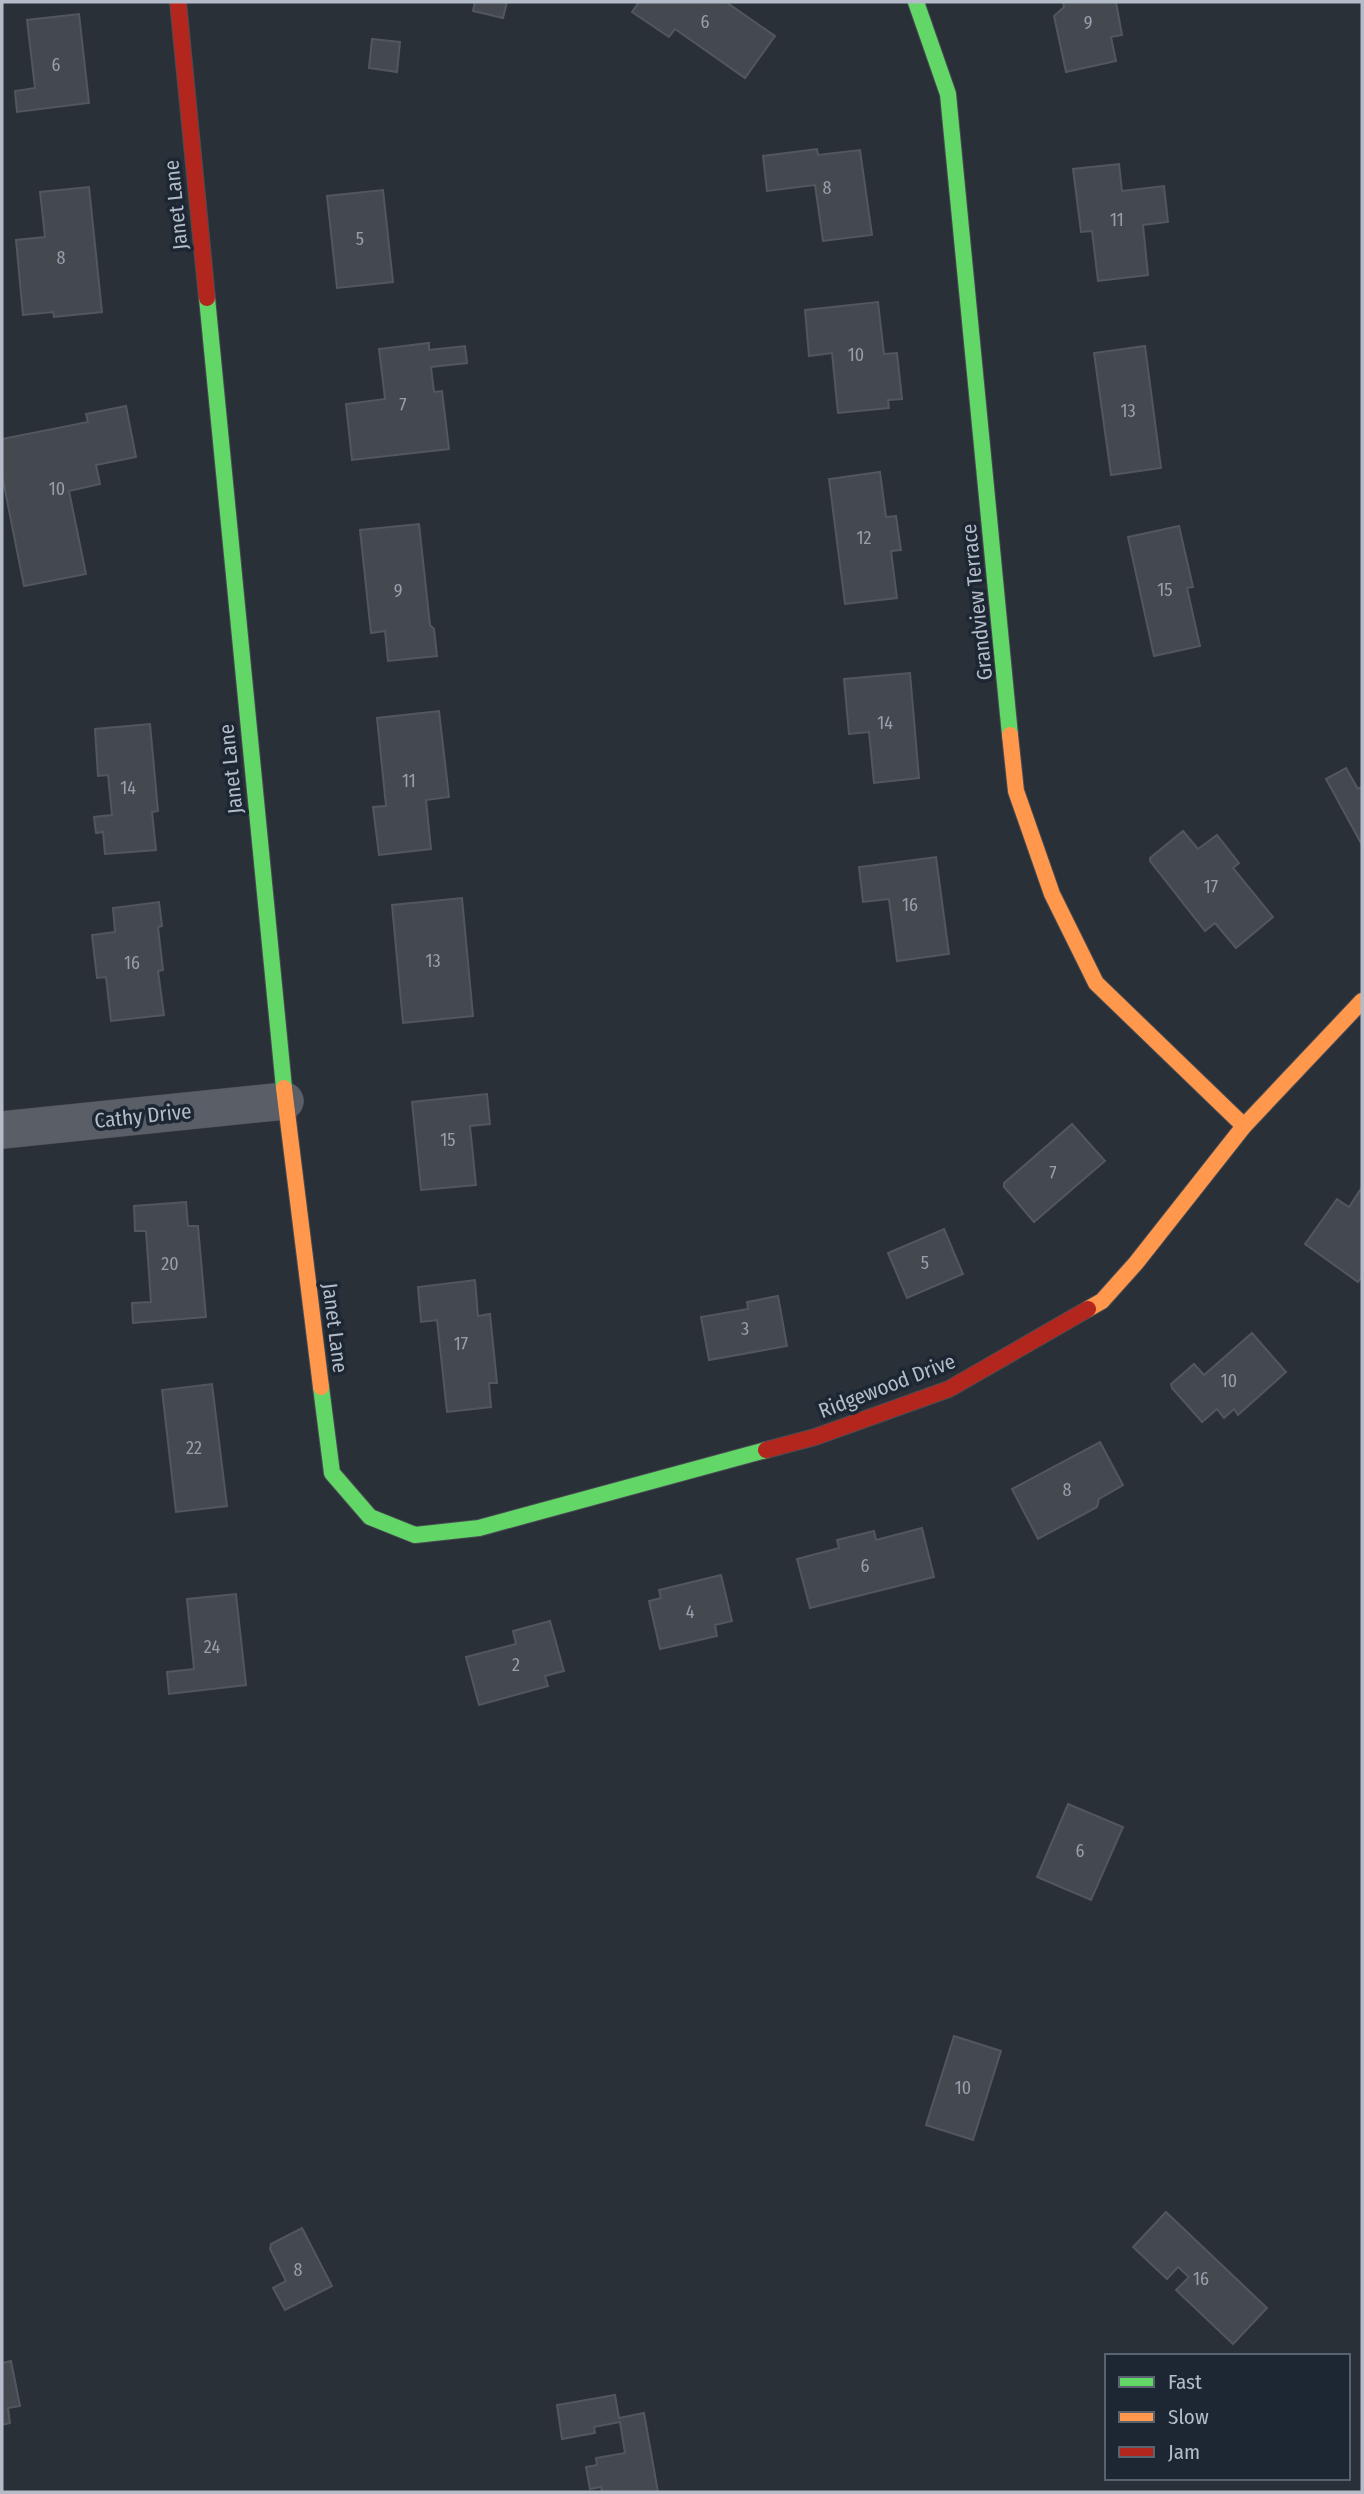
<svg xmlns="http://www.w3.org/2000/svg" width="1364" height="2494" font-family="'Fira Sans Condensed',sans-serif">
  <rect width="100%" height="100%" fill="#2a3038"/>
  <g fill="#444950" stroke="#52575f" stroke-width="2">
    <path d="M475 2H507L503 18 473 11Z"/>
    <path d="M639 2H726L775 36 745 78 675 29 669 37 632 12Z"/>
    <path d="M1063 2H1116L1122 35 1111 37 1116 61 1066 72 1054 16 1064 7Z"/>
    <path d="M79 14 89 103 17 112 15 91 35 88 27 20Z"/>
    <path d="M372 39 400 42 397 72 369 68Z"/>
    <path d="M817 149 818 155 860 150 872 235 823 241 815 185 767 191 763 156Z"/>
    <path d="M1119 164 1122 191 1164 186 1168 222 1143 225 1148 275 1098 281 1092 231 1081 232 1073 169Z"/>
    <path d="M89 187 102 312 54 317 53 312 23 315 16 240 45 237 40 192Z"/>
    <path d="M383 190 393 282 337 288 327 196Z"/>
    <path d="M878 302 884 354 897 353 902 399 888 400 889 408 838 413 832 353 809 356 805 310Z"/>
    <path d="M429 343V350L465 346 467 363 431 367 434 392 442 391 449 449 352 460 346 404 385 399 379 349Z"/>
    <path d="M1145 346 1161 468 1111 475 1094 353Z"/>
    <path d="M126 406 136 457 96 465 100 484 69 491 86 574 24 586 2 475V439L88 422 86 414Z"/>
    <path d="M880 472 886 517 896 516 901 550 891 551 897 598 845 604 829 479Z"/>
    <path d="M419 524 430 625 434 629 437 656 388 661 385 631 371 633 360 530Z"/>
    <path d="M1179 526 1193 587 1187 588 1200 646 1154 656 1128 537Z"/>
    <path d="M910 673 919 778 874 783 869 732 849 734 844 679Z"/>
    <path d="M439 711 449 797 426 800 431 849 379 855 373 807 386 806 377 718Z"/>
    <path d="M150 724 158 811 152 812 156 850 105 854 103 832 96 833 94 817 112 815 108 775 98 776 95 729Z"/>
    <path d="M1346 768 1358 789 1362 786V845L1326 779Z"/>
    <path d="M1183 831 1198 849 1217 835 1239 863 1233 868 1273 917 1236 948 1215 923 1205 931 1150 861V858Z"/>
    <path d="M936 857 949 954 897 961 889 899 863 902 859 867Z"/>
    <path d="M462 898 473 1016 403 1023 392 905Z"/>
    <path d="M159 902 162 926 158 927 163 970 158 971 164 1015 111 1021 106 977 97 978 92 935 115 932 113 908Z"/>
    <path d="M487 1094 490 1124 470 1126 476 1185 421 1190 412 1102Z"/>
    <path d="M1072 1124 1105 1161 1034 1222 1004 1187V1183Z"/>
    <path d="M1362 1187V1276L1358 1282 1305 1244 1337 1199 1349 1207Z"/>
    <path d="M186 1202 188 1226H198L206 1317 133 1323 132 1303 151 1302 146 1231H135L134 1206Z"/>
    <path d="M944 1229 963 1274 907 1298 888 1253Z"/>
    <path d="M475 1280 478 1316 490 1314 497 1383H489L491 1407 447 1412 437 1320 421 1322 418 1287Z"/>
    <path d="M778 1296 787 1346 709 1360 701 1317 748 1309 747 1302Z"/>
    <path d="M1252 1333 1286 1372 1238 1415 1234 1409 1224 1418 1217 1409 1202 1422 1172 1388 1171 1384 1194 1364 1204 1375Z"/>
    <path d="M212 1384 227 1506 176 1512 162 1390Z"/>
    <path d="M1100 1442 1123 1485 1099 1499 1097 1507 1038 1539 1012 1489Z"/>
    <path d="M922 1528 934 1577 810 1608 797 1559 839 1548 837 1540 874 1531 876 1540Z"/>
    <path d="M721 1575 732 1621 715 1625 717 1636 660 1649 649 1601 661 1598 659 1590Z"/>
    <path d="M236 1594 246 1685 169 1694 167 1672 194 1669 187 1599Z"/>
    <path d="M550 1621 564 1671 545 1676 548 1686 479 1705 466 1657 516 1644 513 1631Z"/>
    <path d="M1068 1804 1123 1827 1091 1900 1037 1877Z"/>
    <path d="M954 2036 1001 2051 973 2140 926 2125Z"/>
    <path d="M1166 2212 1267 2308 1233 2344 1176 2290 1189 2277 1178 2267 1167 2279 1133 2247Z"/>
    <path d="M302 2228 332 2286 285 2310 273 2288 286 2281 270 2249 271 2244Z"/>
    <path d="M11 2361 20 2406 8 2408 10 2423 2 2425V2363Z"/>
    <path d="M615 2395 619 2418 644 2413 658 2492H602L601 2487 590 2489 586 2467 597 2465 596 2458 625 2453 620 2422 594 2427 595 2433 562 2439 557 2405Z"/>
  </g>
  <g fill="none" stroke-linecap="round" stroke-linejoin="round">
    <defs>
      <path id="street" d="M2 1130 285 1101"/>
      <g id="fast">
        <path d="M916 2 948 94 1010 735"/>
        <path d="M207 298 284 1088"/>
        <path d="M321 1387 332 1473 370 1517 415 1535 479 1528 766 1450"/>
      </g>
      <g id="slow">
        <path d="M1010 735 1016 791 1052 894 1096 983 1244 1126"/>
        <path d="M284 1088 321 1387"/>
        <path d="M1088 1309 1102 1301 1136 1263 1244 1126 1362 1001"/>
      </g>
      <g id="jam">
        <path d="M178 2 207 298"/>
        <path d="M766 1450 815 1437 949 1389 1088 1309"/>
      </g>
    </defs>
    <use href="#street" stroke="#484c53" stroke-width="38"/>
    <use href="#fast" stroke="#484c53" stroke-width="18"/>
    <use href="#slow" stroke="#484c53" stroke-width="18"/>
    <use href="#jam" stroke="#484c53" stroke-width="18"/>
    <use href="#street" stroke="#5a5e66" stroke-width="37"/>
    <use href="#fast" stroke="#63d668" stroke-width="16"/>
    <use href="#slow" stroke="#ff974d" stroke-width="16"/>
    <use href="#jam" stroke="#b3261e" stroke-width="16"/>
  </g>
  <g text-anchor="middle" stroke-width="7" stroke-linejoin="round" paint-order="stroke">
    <g font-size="18" fill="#989fab">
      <text x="705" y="28">6</text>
      <text x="1088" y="29">9</text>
      <text x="56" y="71">6</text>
      <text x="827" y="194">8</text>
      <text x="1117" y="226">11</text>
      <text x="360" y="245">5</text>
      <text x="61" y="264">8</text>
      <text x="856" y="361">10</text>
      <text x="403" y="411">7</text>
      <text x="1128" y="417">13</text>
      <text x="57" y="495">10</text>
      <text x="864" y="544">12</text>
      <text x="1165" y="596">15</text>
      <text x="398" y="597">9</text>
      <text x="885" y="729">14</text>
      <text x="409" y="787">11</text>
      <text x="128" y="794">14</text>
      <text x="1211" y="893">17</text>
      <text x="910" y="911">16</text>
      <text x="433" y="967">13</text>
      <text x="132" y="969">16</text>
      <text x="448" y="1146">15</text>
      <text x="1053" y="1179">7</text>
      <text x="925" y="1269">5</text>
      <text x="170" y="1270">20</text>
      <text x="745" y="1335">3</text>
      <text x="461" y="1350">17</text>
      <text x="1229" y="1387">10</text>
      <text x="194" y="1454">22</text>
      <text x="1067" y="1496">8</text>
      <text x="865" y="1572">6</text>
      <text x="690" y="1618">4</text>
      <text x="212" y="1653">24</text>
      <text x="516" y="1671">2</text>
      <text x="1080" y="1857">6</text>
      <text x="963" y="2094">10</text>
      <text x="298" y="2276">8</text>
      <text x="1201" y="2285">16</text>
    </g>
    <g font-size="21" fill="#b4bcc9" stroke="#1d2633">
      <text transform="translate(176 205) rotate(-96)" y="7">Janet Lane</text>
      <text transform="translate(977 602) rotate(-96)" y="7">Grandview Terrace</text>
      <text transform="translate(231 769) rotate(-96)" y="7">Janet Lane</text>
      <text transform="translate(143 1116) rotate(-6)" y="7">Cathy Drive</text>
      <text transform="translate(335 1328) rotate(83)" y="7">Janet Lane</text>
      <text transform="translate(887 1386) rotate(-21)" y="7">Ridgewood Drive</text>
    </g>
  </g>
  <rect width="1364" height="2494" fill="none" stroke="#b4bcc9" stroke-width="7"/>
  <rect x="1105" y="2354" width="245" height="126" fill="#1d2633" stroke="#59626f" stroke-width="2"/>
  <rect x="1119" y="2377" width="35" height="10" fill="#63d668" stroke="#59626f" stroke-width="2"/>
  <text x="1168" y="2389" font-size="21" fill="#b4bcc9">Fast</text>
  <rect x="1119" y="2412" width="35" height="10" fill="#ff974d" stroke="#59626f" stroke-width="2"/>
  <text x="1168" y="2424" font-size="21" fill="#b4bcc9">Slow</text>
  <rect x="1119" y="2447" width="35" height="10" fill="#b3261e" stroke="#59626f" stroke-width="2"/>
  <text x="1168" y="2459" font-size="21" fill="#b4bcc9">Jam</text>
</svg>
